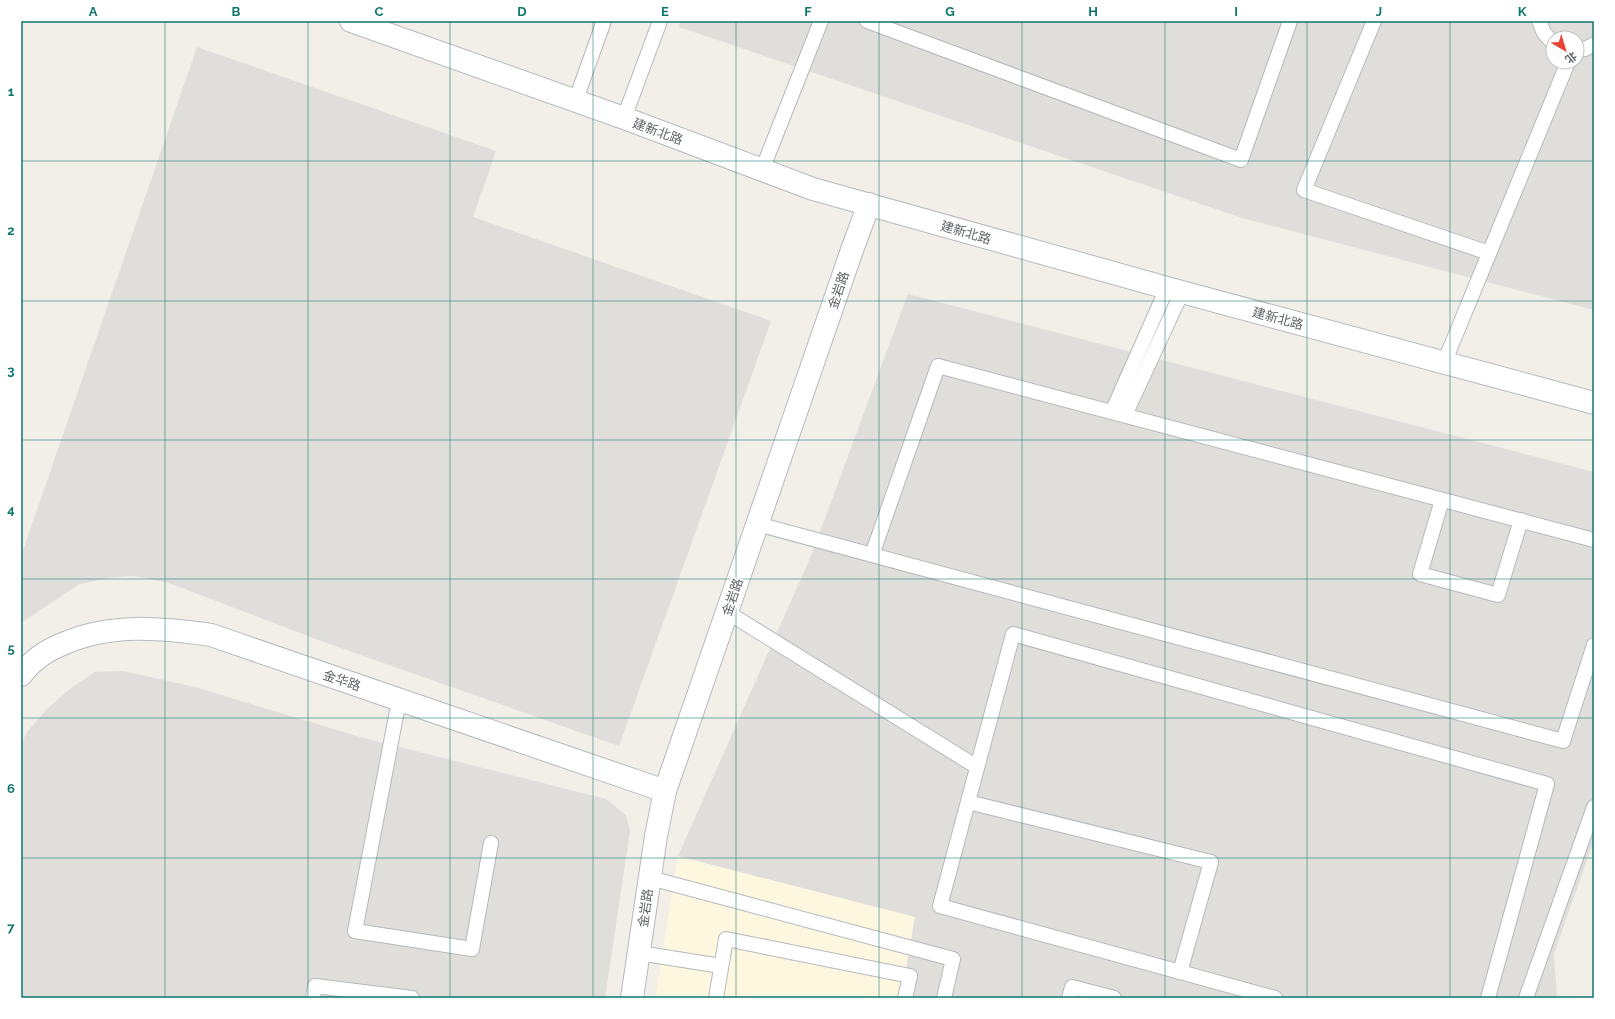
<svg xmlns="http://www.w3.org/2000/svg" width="1615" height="1019" font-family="Raleway,'Noto Sans SC',sans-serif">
  <rect width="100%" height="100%" fill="#f1efe8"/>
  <path fill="#fef7e0" d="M678 856 915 917 901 998H655Z"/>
  <g fill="#e0deda" fill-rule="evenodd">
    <path d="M680 21H1594V310L1242 218 679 27ZM1553 38H1577V62H1553Z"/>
    <path d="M197 47 496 151 473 217 771 321 619 746 321 641 169 583 134 576 106 578 78 585 21 623V556Z"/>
    <path d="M908 294 1594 472V840L1554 954 1557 998H901L915 917 678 856 811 556Z"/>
    <path d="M123 671 195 687 360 737 606 799 626 815 630 831 605 998H21V744L27 732 47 709 70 689 95 672Z"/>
  </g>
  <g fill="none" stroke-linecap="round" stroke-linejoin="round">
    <defs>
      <g id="lane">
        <path d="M867 21 1241 160 1290 21"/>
        <path d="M1374 21 1304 190 1489 253"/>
        <path d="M1539 21 1544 33 1553 43"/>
        <path d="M1577 50 1585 49 1594 44"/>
        <path d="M575 102 604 21"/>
        <path d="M624 118 660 21"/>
        <path d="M762 170 821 21"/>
        <path d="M1444 363 1568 62"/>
        <path d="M1112 412 1167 288"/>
        <path d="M1125 415 1182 292"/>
        <path d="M1442 500 1420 574 1498 595 1521 520"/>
        <path d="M757 524 1563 741 1594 645"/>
        <path d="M872 555 938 366 1594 540"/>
        <path d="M727 612 977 767"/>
        <path d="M399 700 355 931 472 949 491 843"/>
        <path d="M968 802 1211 862 1180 972"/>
        <path d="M650 878 953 959 944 998"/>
        <path d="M639 953 721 966"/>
        <path d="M313 998 315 986 412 998"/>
        <path d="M716 998 726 939 910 976 905 998"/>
        <path d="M1069 998 1072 987 1114 998"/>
        <path d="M1275 998 940 906 1013 634 1547 784 1488 998"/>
        <path d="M1526 998 1594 807"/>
      </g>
      <g id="secondary">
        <path d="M351 21 624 118 813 189 1167 288 1594 403"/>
        <path d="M21 675C32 660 47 650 65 643 112 623 161 628 211 635L665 791"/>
        <path d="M632 998 656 836 665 791 852 250 869 204"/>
      </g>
    </defs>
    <use href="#lane" stroke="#b5b8bc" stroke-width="16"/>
    <use href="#secondary" stroke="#b6babf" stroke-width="24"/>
    <use href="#lane" stroke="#fff" stroke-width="14"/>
    <use href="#secondary" stroke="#fff" stroke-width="22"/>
  </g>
  <path fill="none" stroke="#0f766e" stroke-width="1" stroke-opacity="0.55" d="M165 21V998M308 21V998M450 21V998M593 21V998M736 21V998M879 21V998M1022 21V998M1165 21V998M1307 21V998M1450 21V998M21 161H1594M21 301H1594M21 440H1594M21 579H1594M21 718H1594M21 858H1594"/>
  <g text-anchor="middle" stroke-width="4" stroke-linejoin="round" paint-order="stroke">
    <g font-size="13" fill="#5f6368" stroke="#fff">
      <text transform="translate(658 131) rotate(20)" y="5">建新北路</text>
      <text transform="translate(966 232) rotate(16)" y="5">建新北路</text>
      <text transform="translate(838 290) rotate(-71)" y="5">金岩路</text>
      <text transform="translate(1278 318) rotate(15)" y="5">建新北路</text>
      <text transform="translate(732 597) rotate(-71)" y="5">金岩路</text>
      <text transform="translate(342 680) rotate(19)" y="5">金华路</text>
      <text transform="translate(645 908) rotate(-82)" y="5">金岩路</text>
    </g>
  </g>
  <rect width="1615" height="1019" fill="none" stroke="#ffffff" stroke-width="44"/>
  <g transform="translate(1565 50) rotate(142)"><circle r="19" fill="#ffffff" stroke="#bfc1c3"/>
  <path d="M0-3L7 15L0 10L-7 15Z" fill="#ea4335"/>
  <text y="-6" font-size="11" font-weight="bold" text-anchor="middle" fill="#5f6368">北</text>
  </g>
  <rect x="22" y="22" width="1571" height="975" fill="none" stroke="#0f766e" stroke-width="1.5"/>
  <g font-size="13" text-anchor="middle" font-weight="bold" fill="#0f766e">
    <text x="93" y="16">A</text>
    <text x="236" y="16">B</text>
    <text x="379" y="16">C</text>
    <text x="522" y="16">D</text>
    <text x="665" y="16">E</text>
    <text x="808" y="16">F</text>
    <text x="950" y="16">G</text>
    <text x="1093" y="16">H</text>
    <text x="1236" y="16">I</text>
    <text x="1379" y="16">J</text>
    <text x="1522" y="16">K</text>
    <text x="11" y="96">1</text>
    <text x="11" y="235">2</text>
    <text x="11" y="375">3</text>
    <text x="11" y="514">4</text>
    <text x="11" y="653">5</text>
    <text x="11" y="793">6</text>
    <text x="11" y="932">7</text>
  </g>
</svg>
